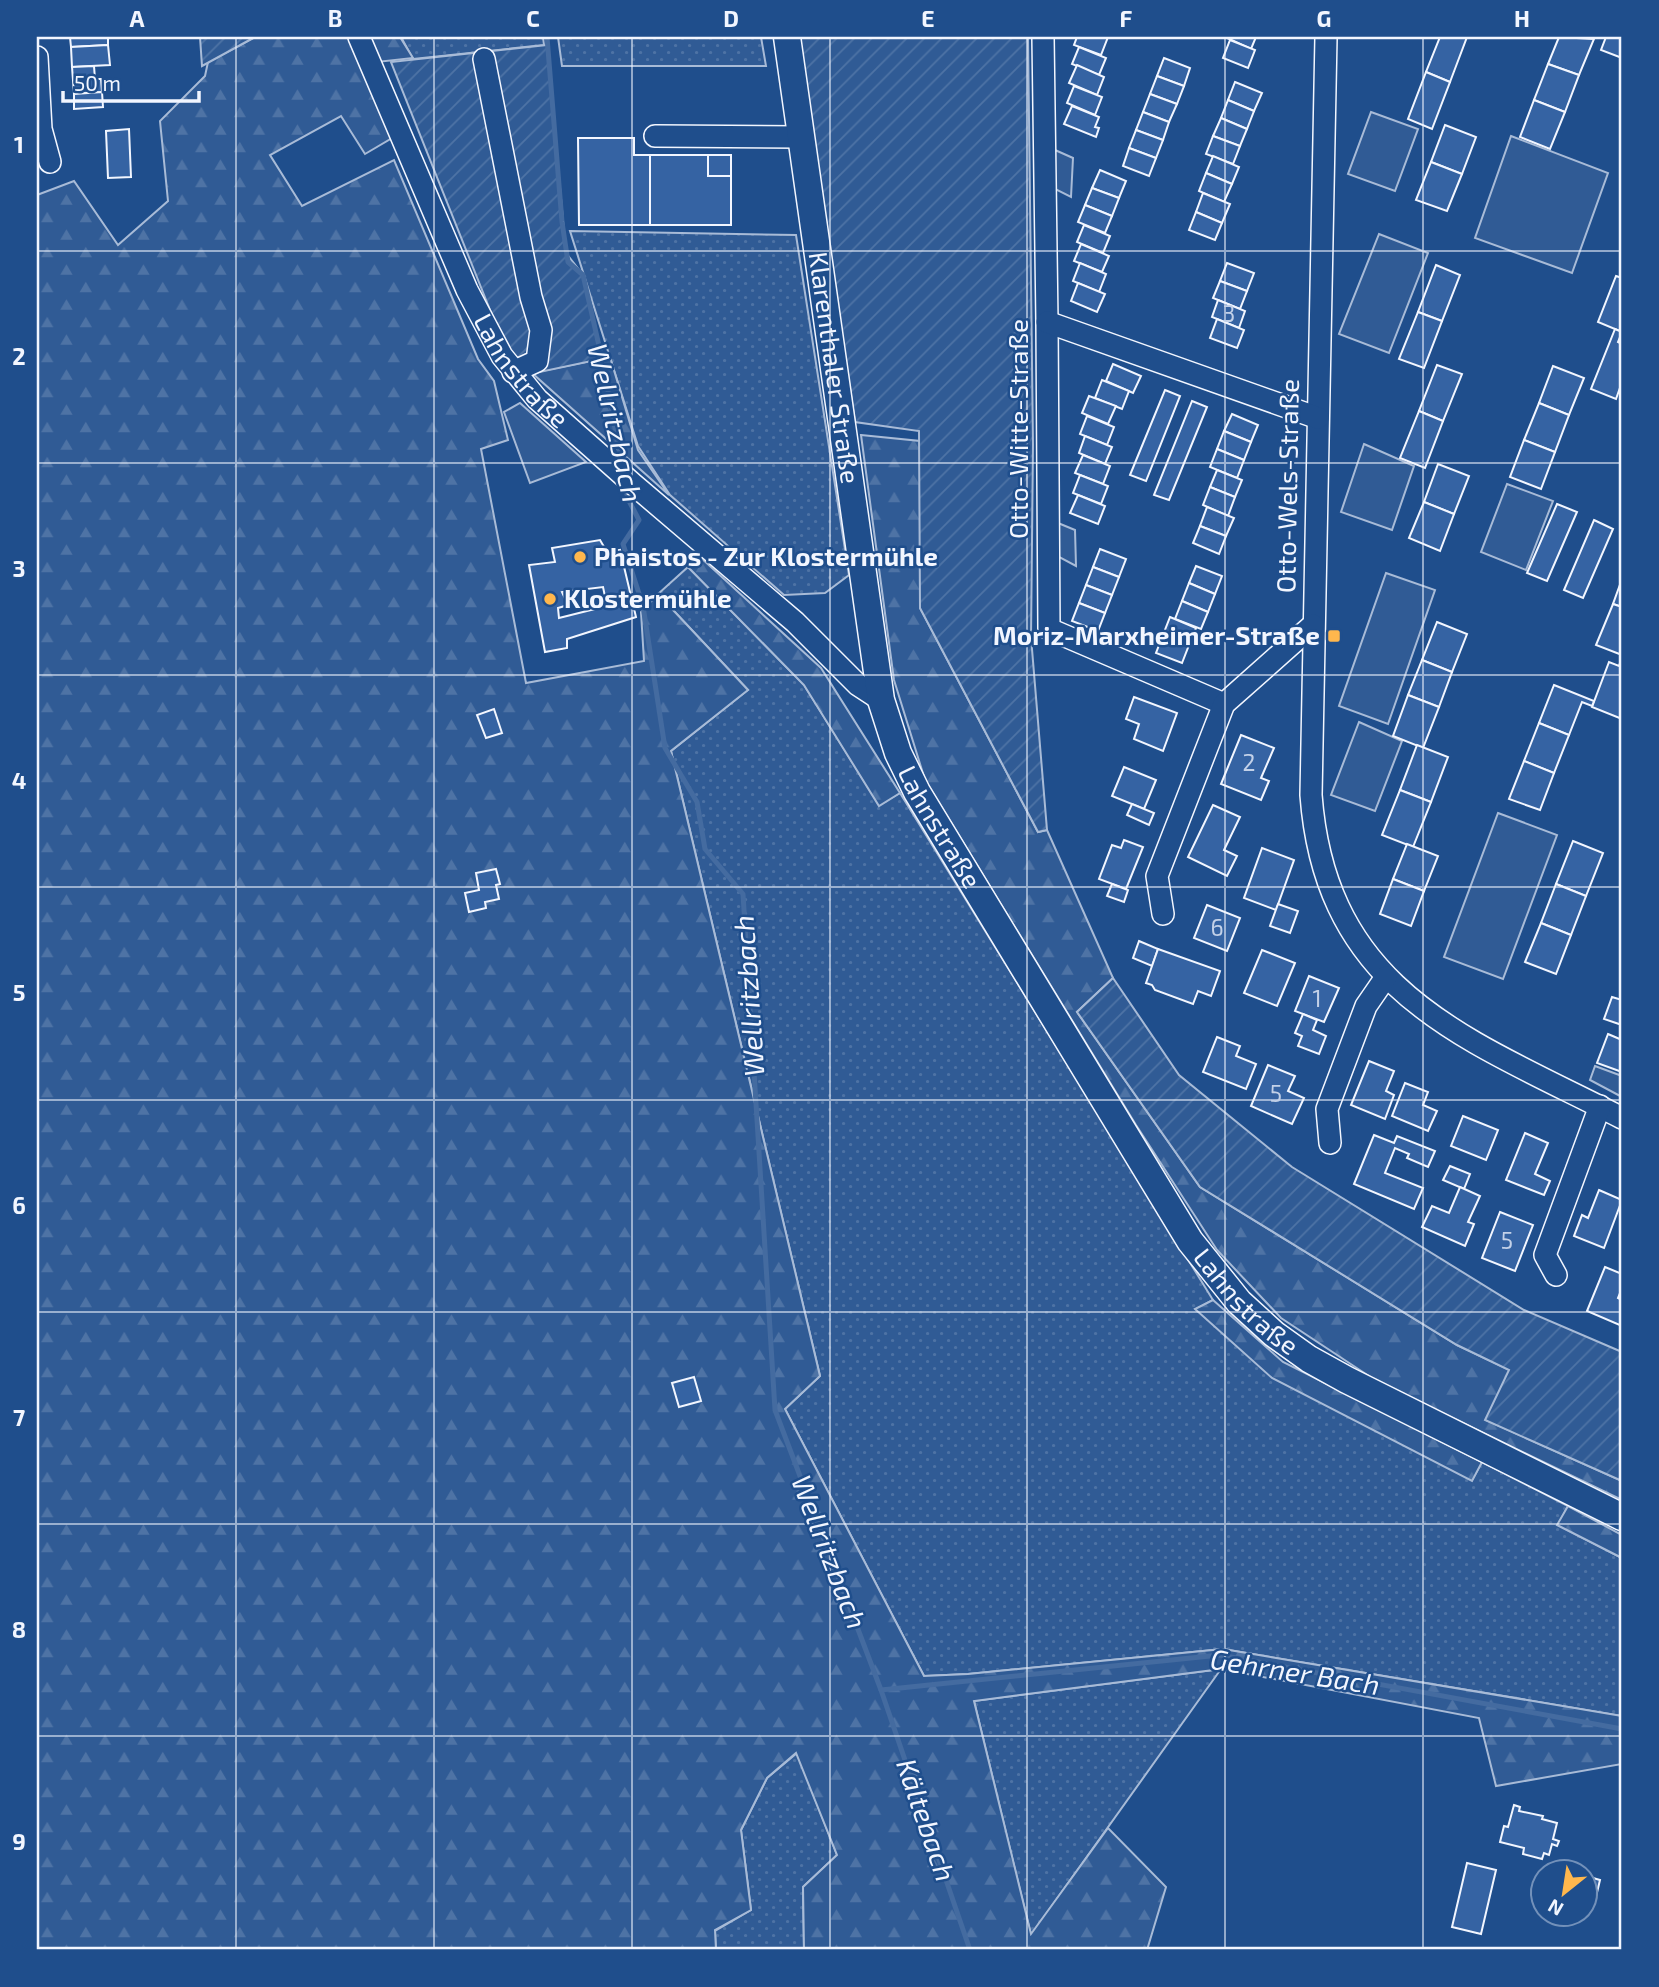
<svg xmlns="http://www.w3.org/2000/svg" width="1659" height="1987" font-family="'Exo 2',sans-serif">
  <defs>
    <pattern id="grass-dots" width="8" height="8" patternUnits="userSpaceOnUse" patternTransform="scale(1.75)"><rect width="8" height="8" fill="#305b95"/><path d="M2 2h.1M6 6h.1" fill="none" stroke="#4e73a5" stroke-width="1.8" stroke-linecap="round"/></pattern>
    <pattern id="forest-firs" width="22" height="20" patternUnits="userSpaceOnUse" patternTransform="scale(1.75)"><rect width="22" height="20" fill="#305b95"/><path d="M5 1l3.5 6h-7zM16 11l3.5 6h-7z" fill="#4e73a5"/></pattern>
    <pattern id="garden-furrows" width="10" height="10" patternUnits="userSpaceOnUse" patternTransform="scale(1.75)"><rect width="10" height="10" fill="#305b95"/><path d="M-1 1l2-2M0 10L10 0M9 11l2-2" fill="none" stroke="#4e73a5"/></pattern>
  </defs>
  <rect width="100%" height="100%" fill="#1f4e8c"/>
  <g fill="url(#grass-dots)" stroke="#a8bbd7" stroke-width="2">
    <path d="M401 37H543L544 45 413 59Z"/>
    <path d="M558 37H761L766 66H562Z"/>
    <path d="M570 231 796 235 849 575 825 593 784 595 670 495 638 446Z"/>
    <path d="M688 567 804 685 879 805 900 793 1213 1300 1196 1309 1472 1480 1482 1462 1568 1506 1558 1525 1622 1558V1716L1223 1649 968 1674 924 1676 785 1409 820 1376 671 751 748 690 658 594Z"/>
    <path d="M1221 1669 1031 1935 974 1701Z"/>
    <path d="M797 1753 837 1855 803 1887 804 1950H716L715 1931 751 1910 741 1830 767 1778Z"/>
  </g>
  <g fill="url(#forest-firs)" stroke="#a8bbd7" stroke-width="2">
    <path d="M255 37H352L392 138 365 154 341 116 270 155 302 206 394 160 478 359 494 381 508 440 481 449 526 683 644 661 641 612 658 594 748 690 671 751 820 1376 785 1409 924 1676 968 1674 1223 1649 1622 1716V1764L1496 1786 1479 1718 1221 1669 974 1701 1031 1934 1108 1828 1166 1887 1147 1950H804L803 1887 837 1855 796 1753 767 1778 741 1830 751 1910 715 1930 716 1950H37V195L74 181 118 245 168 201 160 121 205 76 208 62Z"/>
    <path d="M366 37H400L413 58 377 62Z"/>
    <path d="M610 357 638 450 669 495 532 373Z"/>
    <path d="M861 435 920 441V608L1038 832 1047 830 1113 978 1077 1012 1200 1187 1457 1345 1510 1370 1486 1420 1622 1481V1500L1378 1382 1281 1318 1217 1250 1136 1125 925 780 894 680Z"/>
    <path d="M699 556 821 668 900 793 879 806 804 685 688 567Z"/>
    <path d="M1213 1300 1283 1362 1482 1462 1472 1481 1272 1378 1195 1309Z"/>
    <path d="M1568 1506 1622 1535V1558L1557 1525Z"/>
  </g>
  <g fill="url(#garden-furrows)" stroke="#a8bbd7" stroke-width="2">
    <path d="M200 37H255L202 66Z"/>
    <path d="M797 37H1028L1033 445 1031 637 1047 830 1038 832 920 608 919 431 855 422Z"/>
    <path d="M547 45 566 253 583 275 601 359 535 373 506 350 391 62Z"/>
    <path d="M1113 978 1179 1075 1292 1167 1524 1310 1622 1352V1481L1485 1420 1509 1370 1457 1345 1200 1187 1077 1012Z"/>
  </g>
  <g fill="#305b95" stroke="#a8bbd7" stroke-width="2">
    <path d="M1371 112 1418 129 1395 191 1348 174Z"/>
    <path d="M1511 136 1608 173 1572 273 1475 238Z"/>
    <path d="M1055 150 1073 158 1071 197 1055 189Z"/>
    <path d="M1379 234 1428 253 1389 353 1339 334Z"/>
    <path d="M520 403 586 462 530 483 504 412Z"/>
    <path d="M1364 444 1414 466 1392 530 1341 512Z"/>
    <path d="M1507 484 1553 501 1526 570 1481 552Z"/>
    <path d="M1058 523 1075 530 1076 566 1059 557Z"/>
    <path d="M1386 573 1435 590 1388 724 1339 706Z"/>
    <path d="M1359 722 1402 741 1375 811 1331 795Z"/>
    <path d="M1498 813 1557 835 1503 979 1444 957Z"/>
    <path d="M1595 1066 1622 1076V1097L1590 1080Z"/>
  </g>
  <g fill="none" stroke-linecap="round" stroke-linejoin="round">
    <g stroke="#446ba0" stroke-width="5">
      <path d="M547 37 562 222 568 262 583 275 602 359 622 466"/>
      <path d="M625 486 628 499 639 520 623 544 643 606 665 748 697 802 705 849 743 894 775 1410 881 1690 970 1950"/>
      <path d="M881 1690 1220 1655 1622 1729"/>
    </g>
  </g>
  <g fill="#3563a3" stroke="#f2f6ff" stroke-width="2" fill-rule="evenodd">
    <path d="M70 37H108V45L71 47Z"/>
    <path d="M1077 37H1108L1101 55 1074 45Z"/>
    <path d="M1225 37H1256L1251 49Z"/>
    <path d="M1440 37H1467L1450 82 1426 72Z"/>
    <path d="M1559 37 1594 39 1579 75 1548 64Z"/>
    <path d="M1606 37H1622V58L1601 50Z"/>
    <path d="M1230 40 1255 50 1248 68 1223 58Z"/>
    <path d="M108 45 110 65 72 67 71 47Z"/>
    <path d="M1079 47 1106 58 1099 75 1072 64Z"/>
    <path d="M1164 58 1190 68 1184 86 1157 76Z"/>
    <path d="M1548 64 1579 75 1565 112 1534 100Z"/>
    <path d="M1077 65 1104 77 1097 95 1069 83Z"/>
    <path d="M94 66 95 79H101L102 92 74 94 72 67Z"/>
    <path d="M1426 72 1450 82 1432 129 1408 119Z"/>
    <path d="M1157 76 1184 86 1177 104 1150 94Z"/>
    <path d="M1235 82 1262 93 1254 111 1228 100Z"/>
    <path d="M1074 86 1102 97 1095 115 1067 103Z"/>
    <path d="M102 92 103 107 74 109V94Z"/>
    <path d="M1150 94 1177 104 1169 122 1143 112Z"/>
    <path d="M1228 100 1254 111 1247 129 1221 118Z"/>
    <path d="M1534 100 1565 112 1550 149 1520 137Z"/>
    <path d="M1072 106 1099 117 1095 127 1099 128 1096 137 1064 124Z"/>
    <path d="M1143 112 1169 122 1163 140 1136 130Z"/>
    <path d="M1221 118 1247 129 1240 146 1213 136Z"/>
    <path d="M1445 125 1476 137 1462 174 1431 162Z"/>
    <path d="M129 129 131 177 108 178 106 131Z"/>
    <path d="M1136 130 1163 140 1156 158 1129 148Z"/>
    <path d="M1213 136 1240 146 1233 164 1206 154Z"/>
    <path d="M578 138H634V155H650V225H579Z"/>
    <path d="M1129 148 1156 158 1149 176 1123 166Z"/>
    <path d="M650 155H708V176H731V225H650Z"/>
    <rect x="708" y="155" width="23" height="21"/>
    <path d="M1213 156 1239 167 1232 184 1206 173Z"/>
    <path d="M1431 162 1462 174 1447 211 1416 200Z"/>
    <path d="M1100 170 1126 181 1119 198 1092 188Z"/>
    <path d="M1206 173 1232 184 1224 202 1199 191Z"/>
    <path d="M1092 188 1119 198 1112 216 1085 205Z"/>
    <path d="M1203 193 1230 204 1222 223 1196 212Z"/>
    <path d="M1085 205 1112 216 1105 233 1078 222Z"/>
    <path d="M1196 212 1222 223 1215 240 1189 230Z"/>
    <path d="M1084 225 1110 236 1103 253 1077 242Z"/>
    <path d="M1081 244 1109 256 1102 272 1074 261Z"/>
    <path d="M1080 263 1106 274 1099 292 1073 281Z"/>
    <path d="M1227 263 1254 273 1247 291 1220 281Z"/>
    <path d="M1436 265 1460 275 1442 321 1418 312Z"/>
    <path d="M1616 276 1622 278V332L1598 322Z"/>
    <path d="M1220 281 1247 291 1240 309 1213 298Z"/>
    <path d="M1078 283 1105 294 1097 312 1071 301Z"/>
    <path d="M1218 300 1245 311 1239 328 1212 317Z"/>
    <path d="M1418 312 1442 321 1424 368 1399 359Z"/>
    <path d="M1217 319 1244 330 1237 348 1210 338Z"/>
    <path d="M1615 329 1622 332 1618 342 1622 344V382L1616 399 1591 389Z"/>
    <path d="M1113 364 1141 376 1133 393 1106 381Z"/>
    <path d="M1437 365 1462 374 1443 421 1419 411Z"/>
    <path d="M1553 366 1584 378 1569 415 1539 403Z"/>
    <path d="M1102 380 1129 391 1122 409 1095 398Z"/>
    <path d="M1165 390 1180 396 1146 481 1130 475Z"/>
    <path d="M1089 396 1116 406 1108 424 1082 413Z"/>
    <path d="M1192 401 1207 407 1169 500 1154 495Z"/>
    <path d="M1539 403 1569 415 1555 452 1524 440Z"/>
    <path d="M1419 411 1443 421 1425 468 1400 458Z"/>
    <path d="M1232 414 1258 425 1251 442 1224 431Z"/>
    <path d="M1087 416 1114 427 1107 445 1080 434Z"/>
    <path d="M1224 431 1251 442 1244 460 1217 449Z"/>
    <path d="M1085 436 1112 447 1105 464 1079 453Z"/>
    <path d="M1524 440 1555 452 1541 489 1510 477Z"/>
    <path d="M1217 449 1244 460 1237 478 1210 467Z"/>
    <path d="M1083 455 1110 466 1103 484 1075 473Z"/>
    <path d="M1438 464 1469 476 1454 514 1424 502Z"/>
    <path d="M1217 470 1242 480 1235 497 1210 487Z"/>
    <path d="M1080 475 1108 486 1101 504 1073 493Z"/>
    <path d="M1210 487 1235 497 1228 516 1203 505Z"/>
    <path d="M1078 495 1105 506 1098 524 1070 513Z"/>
    <path d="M1424 502 1454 514 1440 551 1409 538Z"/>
    <path d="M1557 504 1577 512 1547 581 1527 573Z"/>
    <path d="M1207 507 1234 518 1226 536 1200 526Z"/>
    <path d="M1594 520 1613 529 1583 598 1564 590Z"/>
    <path d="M1200 526 1226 536 1219 554 1193 543Z"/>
    <path d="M600 540 607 552 620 550 636 617 567 639V648L545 652 529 565 555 562 552 548ZM603 587 607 606 559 618 558 608 568 605 562 592Z"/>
    <path d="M1100 549 1126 559 1119 577 1093 567Z"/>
    <path d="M1196 566 1222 576 1215 594 1189 583Z"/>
    <path d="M1093 567 1119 577 1112 595 1086 585Z"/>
    <path d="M1622 579V607L1613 604Z"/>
    <path d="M1189 583 1215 594 1208 612 1182 601Z"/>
    <path d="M1086 585 1112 595 1105 613 1079 603Z"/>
    <path d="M1182 601 1208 612 1201 629 1175 619Z"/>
    <path d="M1079 603 1105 613 1098 631 1072 621Z"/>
    <path d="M1613 604 1622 607V655L1596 645Z"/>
    <path d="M1170 617 1196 628 1189 645 1163 635Z"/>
    <path d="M1437 622 1467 634 1452 672 1422 660Z"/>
    <path d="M1163 635 1189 645 1182 663 1156 653Z"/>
    <path d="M1622 657V719L1592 707 1609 662 1619 666Z"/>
    <path d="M1422 660 1452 672 1439 707 1408 695Z"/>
    <path d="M1554 685 1594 701 1592 706 1582 702 1569 735 1539 723Z"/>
    <path d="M1408 695 1439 707 1423 748 1393 736Z"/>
    <path d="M1134 697 1177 713 1163 751 1134 739 1139 724 1126 719Z"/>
    <path d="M494 709 502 733 486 738 477 715Z"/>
    <path d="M1539 723 1569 735 1554 773 1524 761Z"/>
    <path d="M1241 735 1274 748 1261 778 1269 781 1261 800 1221 784Z"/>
    <path d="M1417 745 1448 757 1431 802 1400 790Z"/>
    <path d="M1524 761 1554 773 1540 810 1509 799Z"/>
    <path d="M1124 767 1156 780 1144 809 1112 796Z"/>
    <path d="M1400 790 1431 802 1413 847 1382 835Z"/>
    <path d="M1132 804 1154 813 1149 825 1127 815Z"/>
    <path d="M1213 805 1240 817 1224 850 1237 856 1227 876 1188 857Z"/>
    <path d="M1124 840 1143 847 1126 889 1099 879 1112 845 1121 848Z"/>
    <path d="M1573 841 1603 853 1586 896 1556 884Z"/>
    <path d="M1407 844 1438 856 1424 891 1393 879Z"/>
    <path d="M1262 848 1294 860 1276 910 1244 898Z"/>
    <path d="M496 869 500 884 496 885 499 899 485 902 486 908 469 912 465 893 479 890 476 873Z"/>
    <path d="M1393 879 1424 891 1411 926 1380 914Z"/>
    <path d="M1112 884 1128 890 1124 902 1107 896Z"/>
    <path d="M1556 884 1586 896 1571 935 1541 923Z"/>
    <path d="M1278 904 1298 911 1290 933 1270 926Z"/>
    <path d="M1207 905 1240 918 1227 951 1194 938Z"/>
    <path d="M1541 923 1571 935 1556 974 1525 962Z"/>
    <path d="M1139 941 1158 949 1152 966 1133 958Z"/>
    <path d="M1158 949 1220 971 1211 996 1198 991 1193 1004 1155 990 1152 985 1146 983Z"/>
    <path d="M1262 950 1295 963 1277 1006 1244 993Z"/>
    <path d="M1309 976 1339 988 1324 1022 1295 1011Z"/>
    <path d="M1612 997 1622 1000V1025L1604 1019Z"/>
    <path d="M1303 1014 1317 1020 1313 1030 1326 1036 1319 1054 1298 1046 1302 1036 1295 1033Z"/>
    <path d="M1608 1034 1622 1040V1072L1597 1063Z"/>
    <path d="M1217 1037 1240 1046 1236 1056 1256 1064 1246 1089 1203 1072Z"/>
    <path d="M1369 1061 1394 1071 1386 1091 1394 1095 1385 1119 1351 1105Z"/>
    <path d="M1268 1065 1295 1076 1288 1091 1304 1098 1292 1124 1251 1106Z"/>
    <path d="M1405 1083 1428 1092 1423 1105 1437 1111 1428 1131 1392 1116Z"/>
    <path d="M1463 1116 1498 1130 1486 1160 1451 1146Z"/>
    <path d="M1525 1133 1548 1143 1535 1174 1550 1181 1544 1195 1506 1180Z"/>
    <path d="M1374 1135 1394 1143 1397 1136 1435 1151 1428 1167 1407 1158 1409 1154 1395 1148 1385 1173 1423 1188 1414 1209 1354 1184Z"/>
    <path d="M1450 1166 1470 1174 1464 1189 1443 1180Z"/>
    <path d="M1460 1187 1480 1196 1468 1222 1474 1224 1465 1246 1422 1227 1432 1206 1449 1213Z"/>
    <path d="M1599 1190 1622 1200 1604 1248 1574 1236 1582 1215 1588 1218Z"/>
    <path d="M1500 1212 1533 1225 1515 1271 1482 1258Z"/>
    <path d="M1605 1267 1622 1274V1288L1618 1298 1622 1300V1326L1587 1311Z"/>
    <path d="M694 1377 701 1401 679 1407 672 1383Z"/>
    <path d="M1514 1805 1520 1807 1519 1811 1543 1816 1542 1819 1557 1823 1553 1839 1559 1841 1557 1846 1552 1844 1549 1855 1544 1853 1542 1859 1523 1854 1524 1848 1500 1842 1504 1826 1508 1827Z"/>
    <path d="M1467 1863 1496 1870 1481 1934 1452 1927Z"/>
    <path d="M1586 1876 1600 1880 1595 1901 1586 1899Z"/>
  </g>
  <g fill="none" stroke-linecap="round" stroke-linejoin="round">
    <defs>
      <g id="minor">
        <path id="s1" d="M359 37 467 290 502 356 537 399 633 484 795 622 858 685 881 700"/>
        <path d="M1043 37 1047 322 1049 629 1224 704"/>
        <path d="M1326 37 1311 795C1326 994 1468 1039 1622 1118"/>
        <path d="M37 57 41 129 50 162"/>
        <path d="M484 59 531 297 541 330 537 361 513 372"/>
        <path d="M655 136 801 137"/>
        <path d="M1047 322 1318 418"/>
        <path d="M1163 914 1157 876 1224 704 1313 625"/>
        <path d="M1330 1143 1327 1109 1366 1006 1386 977"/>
        <path d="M1556 1275 1545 1255 1600 1106"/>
      </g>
      <g id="major">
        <path id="s2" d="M787 37 881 700 898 753 917 792 1190 1241 1239 1302 1274 1334 1309 1359 1347 1380 1622 1517"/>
      </g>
    </defs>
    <use href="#minor" stroke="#f2f6ff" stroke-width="24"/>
    <use href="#major" stroke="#f2f6ff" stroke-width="29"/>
    <use href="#minor" stroke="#1f4e8c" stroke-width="21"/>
    <use href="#major" stroke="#1f4e8c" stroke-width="26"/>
  </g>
  <path fill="none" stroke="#f2f6ff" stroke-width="2" stroke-opacity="0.55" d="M236 37V1950M434 37V1950M632 37V1950M830 37V1950M1027 37V1950M1225 37V1950M1423 37V1950M37 251H1622M37 463H1622M37 675H1622M37 887H1622M37 1100H1622M37 1312H1622M37 1524H1622M37 1736H1622"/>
  <g fill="#ffb74d" stroke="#1f4e8c" stroke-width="2.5">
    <circle cx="580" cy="557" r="7"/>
    <circle cx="550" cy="599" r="7"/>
    <rect x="1327" y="629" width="14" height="14" rx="3.5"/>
  </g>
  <g text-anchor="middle" stroke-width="5" stroke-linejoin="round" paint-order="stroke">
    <g font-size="23" fill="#c3d1e8">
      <text x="1229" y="322">3</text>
      <text x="1249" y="771">2</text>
      <text x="1217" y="936">6</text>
      <text x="1317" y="1007">1</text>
      <text x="1276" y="1102">5</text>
      <text x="1507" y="1249">5</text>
    </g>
    <g font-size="26" fill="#f2f6ff" stroke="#1f4e8c">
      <text dy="9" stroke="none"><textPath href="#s2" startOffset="334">Klarenthaler Straße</textPath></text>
      <text dy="9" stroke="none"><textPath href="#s1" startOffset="373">Lahnstraße</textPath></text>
      <text transform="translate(1019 429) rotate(-90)" y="9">Otto-Witte-Straße</text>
      <text transform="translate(1288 486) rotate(-89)" y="9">Otto-Wels-Straße</text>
      <text dy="9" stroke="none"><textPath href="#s2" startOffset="810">Lahnstraße</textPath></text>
      <text dy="9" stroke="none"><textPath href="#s2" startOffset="1377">Lahnstraße</textPath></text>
    </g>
    <g font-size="26" font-weight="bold" fill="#f2f6ff" stroke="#1f4e8c" text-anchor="start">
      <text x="594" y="566">Phaistos - Zur Klostermühle</text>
      <text x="564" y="608">Klostermühle</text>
      <text x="1320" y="645" text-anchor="end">Moriz-Marxheimer-Straße</text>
    </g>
    <g font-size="28" font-style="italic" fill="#f2f6ff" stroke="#1f4e8c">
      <text transform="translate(615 423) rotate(77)" y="10">Wellritzbach</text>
      <text transform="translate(749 996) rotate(-94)" y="10">Wellritzbach</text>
      <text transform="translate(829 1552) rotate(69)" y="10">Wellritzbach</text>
      <text transform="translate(1295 1672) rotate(9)" y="10">Gehrner Bach</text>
      <text transform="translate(926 1820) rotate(71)" y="10">Kältebach</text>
    </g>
  </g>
  <rect width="1659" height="1987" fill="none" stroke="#1f4e8c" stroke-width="77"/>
  <g transform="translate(1564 1893) rotate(210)"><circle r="33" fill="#1f4e8c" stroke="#7391ba" stroke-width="2"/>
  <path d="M0-5L12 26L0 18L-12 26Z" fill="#ffb74d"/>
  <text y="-10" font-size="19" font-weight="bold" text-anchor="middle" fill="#f2f6ff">N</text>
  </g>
  <path d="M63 91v10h136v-10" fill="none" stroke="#f2f6ff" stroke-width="3.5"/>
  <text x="74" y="91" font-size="21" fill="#f2f6ff" stroke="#1f4e8c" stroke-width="5" paint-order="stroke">50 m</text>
  <rect x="38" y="38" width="1582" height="1910" fill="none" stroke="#f2f6ff" stroke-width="2.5"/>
  <g font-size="23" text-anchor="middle" font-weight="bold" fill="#f2f6ff">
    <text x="137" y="27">A</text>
    <text x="335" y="27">B</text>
    <text x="533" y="27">C</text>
    <text x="731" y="27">D</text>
    <text x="928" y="27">E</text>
    <text x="1126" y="27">F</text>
    <text x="1324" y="27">G</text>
    <text x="1522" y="27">H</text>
    <text x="19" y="153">1</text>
    <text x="19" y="365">2</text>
    <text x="19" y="577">3</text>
    <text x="19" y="789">4</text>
    <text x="19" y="1001">5</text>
    <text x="19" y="1214">6</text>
    <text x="19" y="1426">7</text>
    <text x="19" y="1638">8</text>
    <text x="19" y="1850">9</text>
  </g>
</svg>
